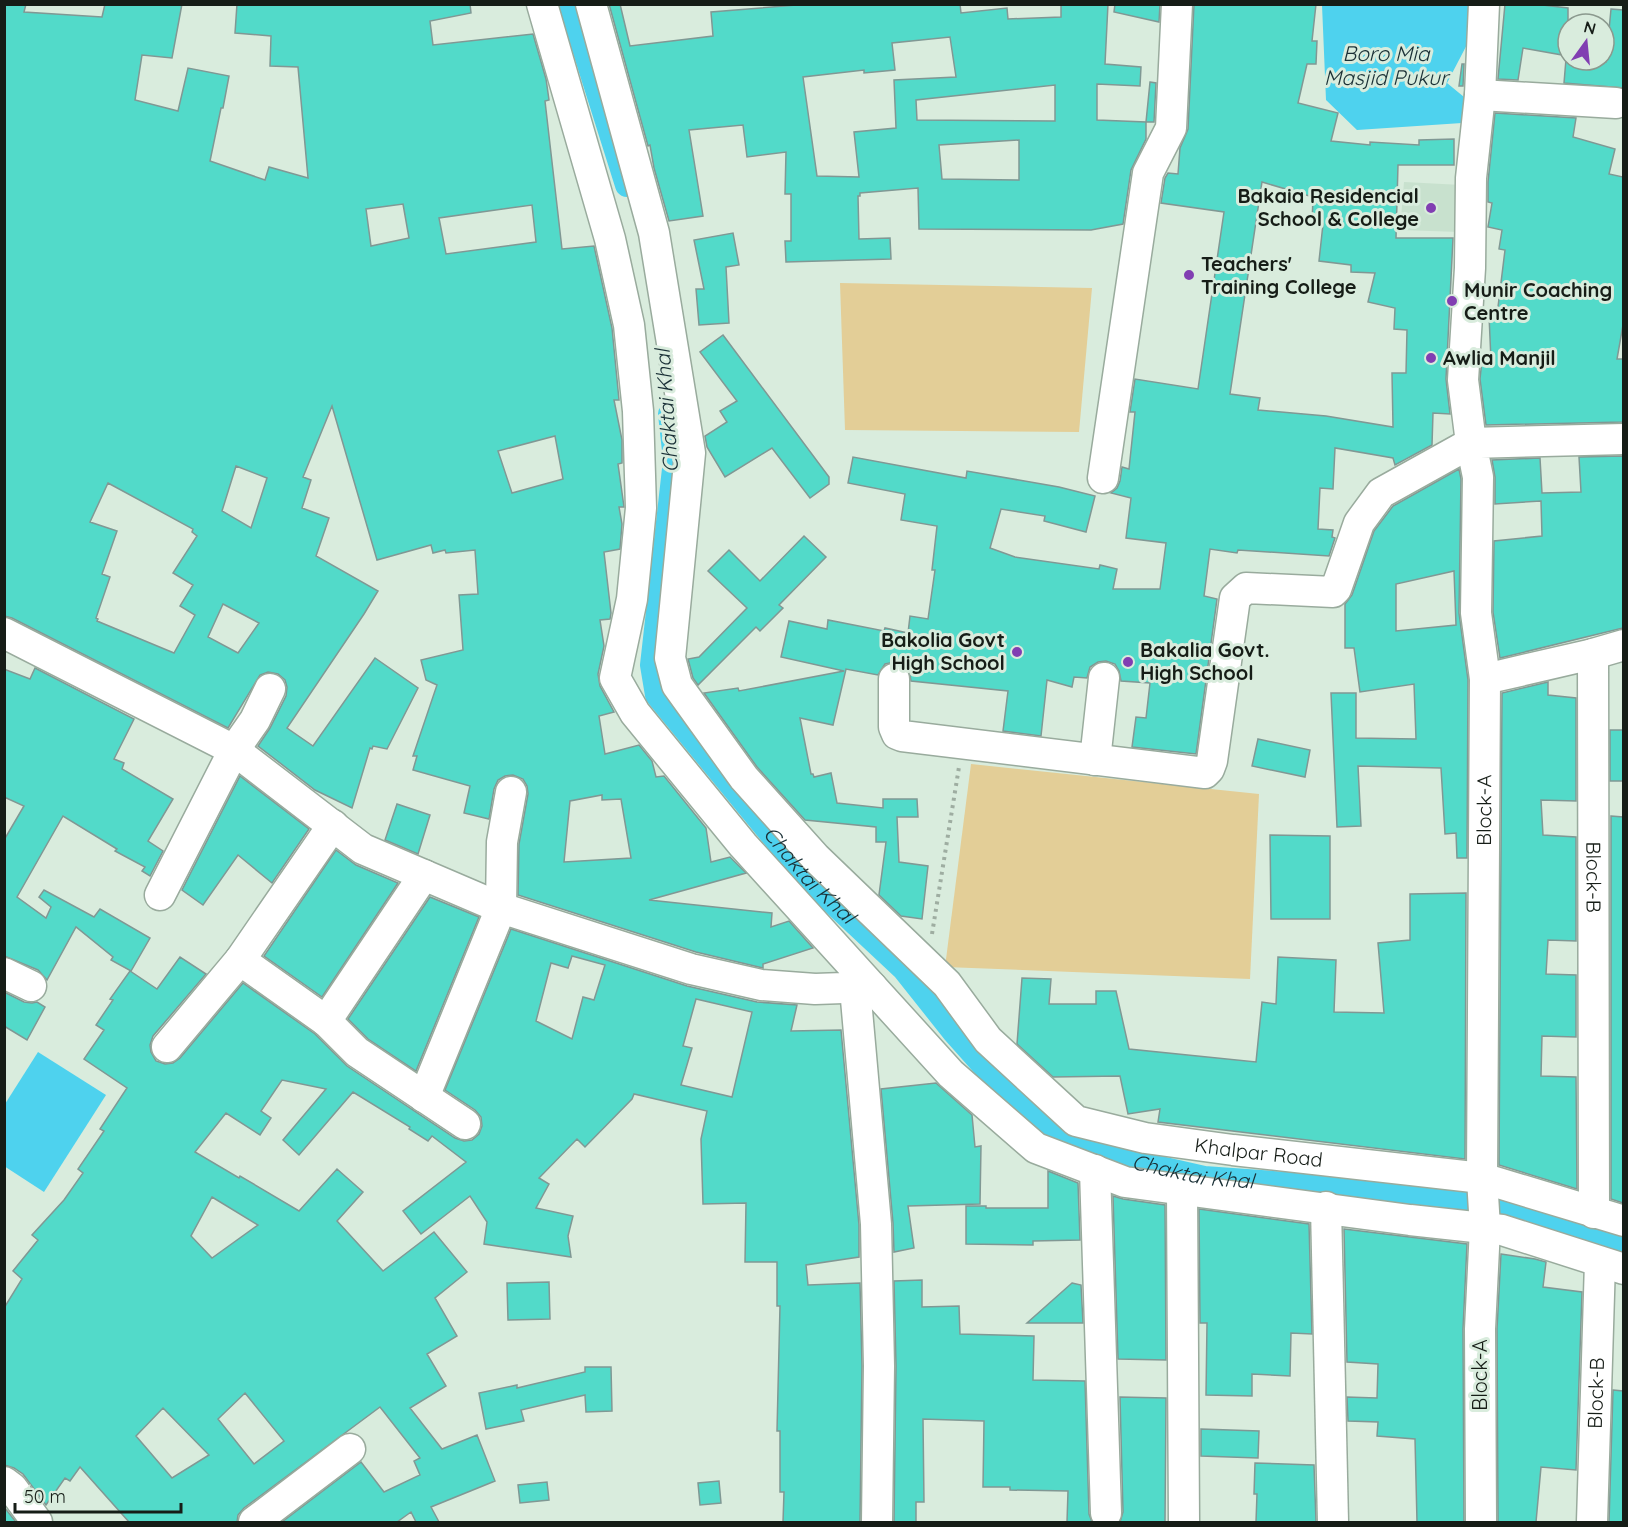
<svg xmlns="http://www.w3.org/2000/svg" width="1628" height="1527" font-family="Quicksand,sans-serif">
  <rect width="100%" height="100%" fill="#d9ecdd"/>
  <path fill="#c8e1ce" d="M1404 182 1462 185 1460 232 1400 230Z"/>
  <g fill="#e3ce97">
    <path d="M840 283 1092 288 1079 432 845 430Z"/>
    <path d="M971 764 1259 794 1250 979 945 967Z"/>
  </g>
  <g fill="#4ed2ee">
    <path d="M1322 5H1472V35L1447 83 1464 97 1462 123 1357 130 1326 100Z"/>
    <path d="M38 1052 106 1095 44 1192 4 1166 5 1104Z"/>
  </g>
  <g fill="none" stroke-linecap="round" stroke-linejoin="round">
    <g stroke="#4ed2ee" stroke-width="24">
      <path d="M570 4 627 185"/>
      <path id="s1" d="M670 414 675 460 652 665 657 695 810 881 904 969 954 1032 1018 1104 1068 1147 1204 1178 1442 1195 1624 1242"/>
    </g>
  </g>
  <g fill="#52dac9" stroke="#809894" stroke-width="1.5" fill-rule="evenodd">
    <path d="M4 4H26L24 12 102 17 105 4H182L172 58 142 55 135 100 178 111 188 68 229 76 223 108H221L210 161 265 180 269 167 308 178 298 67 270 66 271 36 235 33 237 4H470L471 13 430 21 433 45 533 34 546 79 549 100 545 101 562 249 594 246 612 328 619 400H614L622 440V463L618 464 624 507H619L622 524 620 549 604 552 611 613 610 619 600 620 604 646 598 674 600 686 614 712 599 716 605 754 639 745 652 761 656 777 664 776 706 828 711 862 730 857 746 873 649 900 772 913 771 927 789 921 813 948 763 964V968L696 952 518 895 519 844 528 794 527 786 523 779 513 775 505 776 498 780 494 789 489 819 464 813 470 786 413 770 417 756H413L437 685 426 680 421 660 463 650 459 595 478 594 475 550 446 553 445 550 433 553 431 545 377 560 332 406 303 477 311 480 302 508 329 518 316 556 378 591 364 614 287 728 313 746 375 658 418 688 387 749 373 746 372 749 370 748 352 808 315 790 258 746 270 728 286 696 287 687 285 680 278 674 268 672 260 675 228 728 12 618 4 616ZM403 204 409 238 371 246 366 209ZM532 205 536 242 446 254 439 218ZM555 436 563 479 512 493 498 451ZM236 466 267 478 251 528 222 511ZM108 483 193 529 192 532 197 536 173 573 193 585 180 606 195 615 174 653 97 621 98 619 96 618 110 577 102 574 117 531 90 522ZM223 604 259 623 238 653 208 637ZM602 795V800L621 799 631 858 564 862 570 801Z"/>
    <path d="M609 4H620L630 46 713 36 711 12 809 4H960L961 13 1007 8 1008 19 1061 17V4H1108L1105 64 1141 67 1140 86 1097 84V120L1146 122V139L1131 170 1123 224 1091 230 919 229 918 188 860 193V196H858L859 239 890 238 891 259 786 262 785 241H791V194H785L786 152 747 157 743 125 689 130 703 216 669 221 654 168 650 145 648 146ZM950 37 956 77 894 80 896 128 854 132 859 177 817 176 803 77 864 70V73L895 70 892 43ZM1055 85V121L917 120 916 100ZM1019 140V180L942 179 939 145Z"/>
    <path d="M1115 4H1160L1159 22 1114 12Z"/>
    <path d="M1194 4H1316L1312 41H1317L1316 64H1307L1298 103 1338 113 1331 141 1370 145V142L1419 145V140L1454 139V165H1398L1396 238H1453L1446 379 1450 414 1433 413 1432 445 1395 465 1393 458 1335 448 1333 489 1320 488 1318 529 1333 530 1332 537 1335 538 1329 556 1238 550 1237 553 1210 549 1204 596 1217 599 1196 754 1132 747 1136 717 1146 718 1150 683 1121 681 1119 671 1115 664 1106 661 1098 662 1090 667 1087 678 1074 677 1072 687 1047 680 1041 736 1003 731 1008 691 911 681 909 670 902 664 895 662 885 664 878 675 846 669 833 725 800 718 811 774H813L814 777 831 773 837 803 883 808V799H917L918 817H897L899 862 928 866 922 919 901 916 879 895 886 842H876V827L805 820 757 767 704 693 738 688 739 691 844 671 781 657 789 621 827 629 828 620 884 631 885 628 908 633 910 616 928 619 935 570H932L937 526 901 520 905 494 848 483 853 457 966 478 967 471 1059 487 1095 496 1086 532 1044 521 1045 516 1001 509 990 548 1015 557 1099 569 1100 565 1117 569 1113 589H1160L1166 543 1126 538 1131 498 1111 493 1117 488 1120 481 1122 467 1129 469 1135 412H1130L1135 379 1198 389 1224 212 1161 203 1165 178 1168 173 1178 174 1180 148 1188 129ZM1262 182 1313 197 1312 224H1323L1319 261 1351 265V272L1375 273 1368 302 1395 308 1394 329 1407 330 1406 373H1392L1393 427 1326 416 1258 410 1260 398 1230 394Z"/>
    <path d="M1505 4H1534L1568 8V56L1523 48 1518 80 1498 79Z"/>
    <path d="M1611 9 1623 10V88L1564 83 1566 59 1606 62Z"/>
    <path d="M1462 64H1464L1463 86H1459Z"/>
    <path d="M1150 82 1156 83 1154 122H1146Z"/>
    <path d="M1495 113 1576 118 1573 137 1615 149 1609 174 1623 177V325L1617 359H1623V422L1486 425 1480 379 1482 360 1491 361 1489 315H1497L1505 250 1499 249 1502 230 1488 227 1492 203 1488 202V182Z"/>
    <path d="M733 233 739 265 726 267 729 323 699 325 696 289H704L694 240Z"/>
    <path d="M723 335 829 477V484L810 498 772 448 725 477 707 447 705 436 727 422 720 411 737 401 700 352Z"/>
    <path d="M1623 456V628L1500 658 1493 612 1494 541 1542 536 1541 501 1495 504V477L1492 460 1540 458 1542 493 1581 492 1579 457Z"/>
    <path d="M1459 469 1461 479 1459 613 1468 680 1467 858H1457L1456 833 1445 834 1441 768 1358 766 1361 826 1337 827 1331 693H1356V738L1416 739 1414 684 1360 692 1354 648H1345V604L1352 595 1374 531 1393 506ZM1454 571 1456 625 1396 631V584Z"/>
    <path d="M804 536 826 557 779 605 783 608 760 631 756 627 698 685 693 678 688 659 699 657 747 608 708 571 729 550 760 581Z"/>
    <path d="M35 668 134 719 114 759 124 763 122 769 173 799 148 841 163 851 150 876 142 871 145 867 115 851 117 849 63 816 17 897 46 918 51 907 39 897 44 890 94 917 100 909 150 938 131 971 111 960 113 957 76 927 47 980 38 970 4 956V840L24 806 4 797V669L30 679Z"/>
    <path d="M1548 682V695L1576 698V801L1541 800 1543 835 1576 837V941L1548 940 1546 974 1576 975V1037L1542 1036 1541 1076 1576 1077 1577 1189 1499 1165 1502 693Z"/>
    <rect x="1610" y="730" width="13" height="51"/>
    <path d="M1258 739 1310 750 1305 777 1252 766Z"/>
    <path d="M240 776 309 829 272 883 238 855 203 905 182 890Z"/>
    <path d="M397 804 430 815 418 854 385 840Z"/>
    <path d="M1611 816 1623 817V1203L1611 1199Z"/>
    <path d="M1270 835 1330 836V919H1271Z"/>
    <path d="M336 850 356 865 398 883 322 997 264 956Z"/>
    <path d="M1466 893 1465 1159 1158 1122 1160 1109 1128 1114 1120 1076 1053 1077 1017 1044 1022 978 1051 979 1049 1004H1096V991H1116L1129 1049 1256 1062 1262 1002 1276 1004 1278 957 1336 960 1334 1012 1384 1013 1378 943 1410 940V894Z"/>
    <path d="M430 897 479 917 416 1071 368 1039 348 1019Z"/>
    <path d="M511 929 687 986 757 1002 797 1005 791 1031 841 1030 859 1225V1257L806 1265 808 1285 860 1283 862 1366 860 1522H783L784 1492H780V1431H777L780 1306H777V1262H745L746 1203 703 1204 701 1139 707 1111 634 1094 632 1099 585 1147 577 1139 539 1178 549 1184 536 1208 573 1216 568 1236 571 1257 484 1244 487 1222 470 1196 421 1234 403 1211 466 1162 432 1136 428 1141 409 1129 410 1127 353 1092 299 1155 283 1140 326 1089 282 1080 261 1111 271 1118 260 1135 226 1113 195 1152 239 1178 240 1176 299 1211 337 1169 363 1192 337 1221 383 1271 434 1232 467 1272 435 1298 457 1336 427 1354 446 1386 410 1408 442 1449 477 1435 495 1481 431 1507 439 1522H416L411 1512 397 1522H282L361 1462 384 1492 420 1475 414 1461 420 1458 380 1407 244 1508 238 1515 237 1522H129L80 1467 70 1481 65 1478 46 1505 23 1474 14 1468 4 1465V1308L22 1279 13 1271 38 1240 32 1235 64 1200 83 1173 78 1169 104 1131 100 1129 127 1088 84 1059 104 1030 96 1025 113 1000 110 999 130 971 157 989 180 957 206 974 153 1036 150 1045 151 1052 156 1061 165 1064 173 1063 180 1058 243 983 315 1034 347 1066 455 1138 464 1141 472 1140 479 1134 482 1126 481 1117 475 1110 445 1090ZM572 956 605 965 594 1000 583 997 572 1039 536 1021 551 963 568 968ZM696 999 752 1012 732 1097 681 1085 692 1048 683 1046ZM212 1197 258 1225 212 1258 191 1236ZM245 1393 284 1441 254 1464 218 1419ZM163 1408 209 1455 172 1478 136 1436Z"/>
    <path d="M4 992 24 1002 32 1003 37 1002 45 1007 27 1040 4 1026Z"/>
    <path d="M936 1083 972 1115 975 1147 981 1146 980 1204 908 1206 914 1248 894 1252 893 1223 881 1089Z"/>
    <path d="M1048 1171 1078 1183 1080 1240 1033 1241V1245L966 1244V1206H986V1208H1048Z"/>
    <path d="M1113 1196 1123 1199 1165 1205 1166 1360 1118 1359Z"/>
    <path d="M1199 1209 1309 1224 1312 1334 1291 1333 1290 1376 1252 1374V1396L1206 1395 1207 1323H1200Z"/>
    <path d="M1344 1229 1467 1244 1463 1329 1464 1522H1417L1415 1439 1377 1436 1378 1422 1348 1421 1347 1397 1377 1398 1378 1364 1347 1362Z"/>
    <path d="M1501 1254 1535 1259 1546 1262 1543 1287 1582 1292 1576 1470 1541 1467 1536 1522H1498L1497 1329Z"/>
    <path d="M922 1280V1307L959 1306 960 1334 1034 1336 1033 1380 1085 1381 1089 1514 1092 1522H1067L1068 1491 1010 1490V1487H983L984 1421 923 1419 924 1502H916V1522H894L896 1366 894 1281Z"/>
    <path d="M549 1282 550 1319 508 1320 507 1283Z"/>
    <path d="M1072 1283 1081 1285 1083 1323H1027Z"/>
    <path d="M585 1367H611L612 1411 586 1412 585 1395 521 1410 524 1421 486 1429 479 1393 517 1385V1388L585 1372Z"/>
    <path d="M1613 1390 1623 1391V1522H1609Z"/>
    <path d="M1120 1397 1166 1398 1165 1522H1120L1123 1512Z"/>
    <path d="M1201 1429 1259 1431 1258 1458 1201 1456Z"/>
    <path d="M1255 1463 1314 1465 1316 1522H1256L1257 1494H1254Z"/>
    <path d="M719 1481 721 1503 700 1505 698 1483Z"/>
    <path d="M547 1482 549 1500 520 1503 518 1485Z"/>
    <path d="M4 1507 16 1522H4Z"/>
  </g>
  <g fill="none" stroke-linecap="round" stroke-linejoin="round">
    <defs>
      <g id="minor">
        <path id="s2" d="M591 4 654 233 690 453 670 658 677 685 744 778 816 858 947 984 988 1040 1076 1121 1145 1138 1233 1150 1482 1178 1624 1221"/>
        <path d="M1480 95 1616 103"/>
        <path d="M1103 478 1148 173 1171 128 1177 4"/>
        <path d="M4 633 234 750 363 849 501 908 691 969 761 985 815 989 872 987 743 845 635 713 615 678 632 599 641 508 638 411 629 325 610 239 542 4"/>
        <path d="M1593 654 1624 645"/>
        <path d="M894 679V727L897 734 902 736 1205 773 1209 769 1212 761 1235 598 1246 588 1333 592 1336 589 1359 523 1381 493 1471 443 1463 380 1470 268 1471 178 1480 95 1484 4"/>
        <path id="s3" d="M1485 679 1593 654 1594 1213"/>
        <path d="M1095 760 1104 678"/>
        <path d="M160 895 234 750 255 720 270 689"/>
        <path d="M240 960 326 1021 357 1052 465 1124"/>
        <path d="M4 973 31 986"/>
        <path d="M872 987 951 1074 1036 1148 1125 1182 1410 1220 1502 1230 1624 1269"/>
        <path d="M855 988 876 1224 879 1366 877 1522"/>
        <path d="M326 1021 424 875"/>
        <path d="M167 1047 240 960 333 825"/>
        <path d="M424 1097 501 908 502 842 511 792"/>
        <path d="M1095 1170 1106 1513"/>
        <path d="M1182 1190 1184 1522"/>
        <path d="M1326 1207 1333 1522"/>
        <path d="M4 1482 12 1488 37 1522"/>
        <path d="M254 1522 350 1449"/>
        <path id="s4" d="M1481 1522 1480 1329 1485 1228 1482 1178 1485 679 1476 613 1478 477 1471 443 1624 439"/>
        <path id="s5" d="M1592 1522 1600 1262"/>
      </g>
    </defs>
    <use href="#minor" stroke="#99ab9d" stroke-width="33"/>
    <path stroke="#9eada1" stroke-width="4" stroke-dasharray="3 4.5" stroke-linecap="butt" d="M932 934 959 767"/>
    <use href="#minor" stroke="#fff" stroke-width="30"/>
  </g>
  <g fill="#813eb2" stroke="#d9ecdd" stroke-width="2">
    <circle cx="1431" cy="208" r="6"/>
    <circle cx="1189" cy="275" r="6"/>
    <circle cx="1452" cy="301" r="6"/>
    <circle cx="1431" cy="358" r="6"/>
    <circle cx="1017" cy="652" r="6"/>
    <circle cx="1128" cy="662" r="6"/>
  </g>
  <g text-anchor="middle" stroke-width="6" stroke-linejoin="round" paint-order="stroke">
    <g font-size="20" font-weight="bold" fill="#161d17" stroke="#d9ecdd" text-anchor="start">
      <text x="1419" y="203" text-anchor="end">Bakaia Residencial<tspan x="1419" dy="23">School &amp; College</tspan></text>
      <text x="1201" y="271">Teachers'<tspan x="1201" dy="23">Training College</tspan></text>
      <text x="1464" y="297">Munir Coaching<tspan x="1464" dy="23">Centre</tspan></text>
      <text x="1443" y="365">Awlia Manjil</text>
      <text x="1005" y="647" text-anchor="end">Bakolia Govt<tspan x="1005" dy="23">High School</tspan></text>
      <text x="1140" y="657">Bakalia Govt.<tspan x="1140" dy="23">High School</tspan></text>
    </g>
    <g font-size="20" fill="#161d17" stroke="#d9ecdd">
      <text dy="7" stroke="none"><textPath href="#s4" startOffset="712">Block-A</textPath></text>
      <text dy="7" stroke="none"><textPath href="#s3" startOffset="334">Block-B</textPath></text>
      <text dy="7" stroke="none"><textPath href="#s2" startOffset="1473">Khalpar Road</textPath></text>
      <text transform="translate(1480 1375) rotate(-90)" y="7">Block-A</text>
      <text dy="7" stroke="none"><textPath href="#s5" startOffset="129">Block-B</textPath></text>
    </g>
    <g font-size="21" font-style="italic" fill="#192f35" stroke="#d9ecdd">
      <text x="1386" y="61">Boro Mia<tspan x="1386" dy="24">Masjid Pukur</tspan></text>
      <text transform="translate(667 411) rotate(-94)" y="7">Chaktai Khal</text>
      <text dy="7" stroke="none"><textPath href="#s1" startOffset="519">Chaktai Khal</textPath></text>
      <text dy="7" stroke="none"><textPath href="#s1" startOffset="1023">Chaktai Khal</textPath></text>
    </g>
  </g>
  <rect width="1628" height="1527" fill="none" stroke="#161d17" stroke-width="12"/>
  <g transform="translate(1586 42) rotate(15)"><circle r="28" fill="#d9ecdd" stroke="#8b998e" stroke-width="1.5"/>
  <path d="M0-4.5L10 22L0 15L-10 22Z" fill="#813eb2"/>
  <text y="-9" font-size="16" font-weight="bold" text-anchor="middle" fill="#161d17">N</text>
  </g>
  <path d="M15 1503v9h166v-9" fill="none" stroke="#161d17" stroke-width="3"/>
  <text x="24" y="1503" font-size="18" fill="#161d17" stroke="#d9ecdd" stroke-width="4.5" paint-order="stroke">50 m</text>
</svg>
